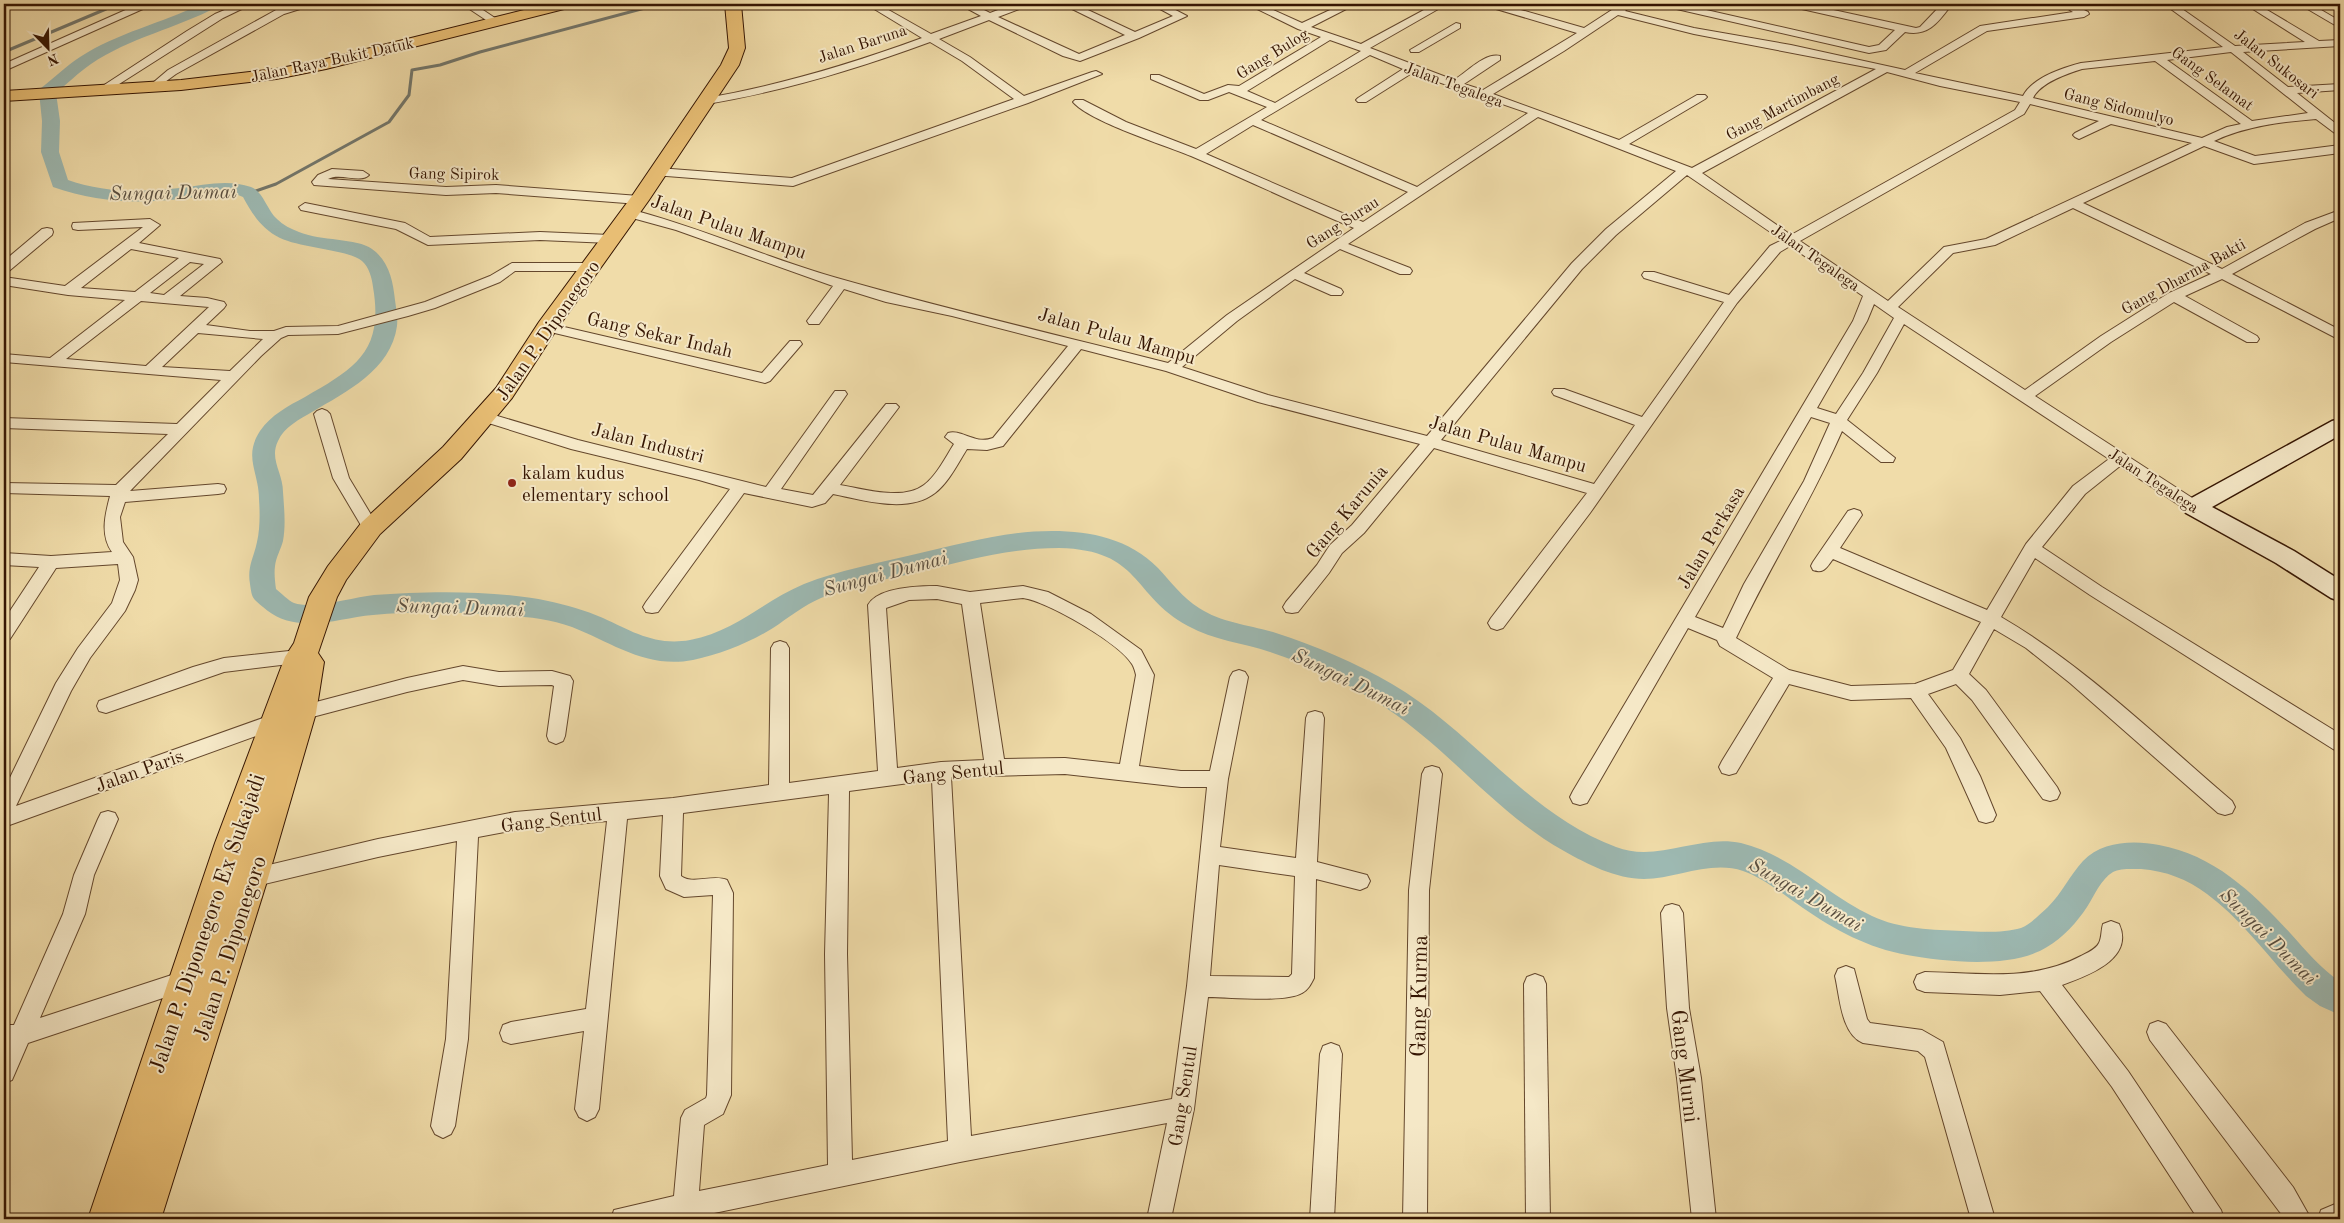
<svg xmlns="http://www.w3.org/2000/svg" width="2344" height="1223" font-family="'Old Standard TT',serif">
  <rect width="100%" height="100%" fill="#f0dca9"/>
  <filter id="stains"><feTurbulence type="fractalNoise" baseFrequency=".004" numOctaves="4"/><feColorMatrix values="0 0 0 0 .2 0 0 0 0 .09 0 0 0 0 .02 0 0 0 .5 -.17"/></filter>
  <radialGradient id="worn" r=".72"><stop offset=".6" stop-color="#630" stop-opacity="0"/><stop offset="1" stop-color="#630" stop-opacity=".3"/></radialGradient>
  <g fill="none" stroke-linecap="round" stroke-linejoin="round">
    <g stroke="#73776c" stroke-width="3">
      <path d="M4 52 106 9 99 4"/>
      <path d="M250 193 276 184 389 122 409 95 412 70 440 65 480 52 660 4"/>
    </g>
    <path fill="#9db9b2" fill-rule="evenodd" d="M201 4H220L217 7C177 28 129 38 91 64 79 72 67 84 56 93L60 121 59 152 68 180C104 193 142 192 180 188 204 185 228 179 251 187 263 191 267 210 277 219 283 225 291 229 299 232 320 241 357 238 372 249 389 261 393 281 395 300 396 308 398 317 397 326 391 370 346 392 312 412 300 419 284 427 278 441 269 459 283 473 283 492 284 507 286 525 283 541 281 549 276 557 275 566 274 573 275 581 276 589 280 592 289 601 294 603 315 610 352 597 374 595 427 591 496 590 548 601 566 605 585 610 603 618 633 632 656 646 690 640 737 631 763 601 804 584 839 570 879 563 916 554 961 544 1005 531 1052 531 1092 531 1129 539 1158 568 1171 582 1183 598 1199 608 1222 623 1250 625 1276 633 1316 646 1356 663 1392 684 1473 731 1527 814 1616 847 1657 863 1699 834 1741 843 1791 855 1827 895 1872 916 1899 929 1934 930 1963 931 1981 932 2004 933 2021 928 2031 924 2040 914 2048 907 2062 893 2070 875 2083 861 2102 841 2134 840 2159 845 2215 855 2254 894 2291 934 2306 951 2321 968 2340 982V1015L2320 1006 2306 996C2272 963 2245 922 2207 894 2187 879 2166 871 2141 869 2133 869 2120 868 2113 872 2101 879 2094 896 2087 907 2077 922 2063 938 2047 947 2012 969 1946 962 1907 955 1868 948 1835 930 1803 908 1785 896 1764 878 1743 871 1710 860 1676 879 1644 879 1616 879 1587 864 1564 851 1496 813 1450 750 1386 708 1350 684 1310 665 1270 652 1243 643 1213 640 1188 626 1131 595 1142 550 1059 548 1010 548 965 561 918 572 886 580 851 585 821 598 804 605 788 618 773 628 749 643 721 654 693 660 646 669 613 643 572 627 545 617 516 616 487 614 449 612 411 611 373 615 349 617 326 625 302 623 287 622 274 617 263 607 252 598 252 598 250 584 247 567 254 557 257 542 260 529 260 513 259 499 259 472 243 457 260 431 271 415 288 406 305 397 356 368 384 351 373 287 372 278 369 267 362 261 350 250 301 248 280 238 262 229 252 214 243 197L238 195C218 192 199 197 180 199 136 204 95 202 53 187L41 152 42 121 39 92 41 88C54 78 66 66 80 57 117 33 162 23 201 4Z"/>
    <defs>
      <g id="street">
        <path d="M139 4H154L4 71V64Z"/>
        <path d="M239 4H252L223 18 105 93H97L95 91 187 31 215 14Z"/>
        <path d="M296 4 300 5V9L284 14 176 74 154 90 148 87 168 70 276 10Z"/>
        <path d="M462 4H474L501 22 500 24H492Z"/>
        <path d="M527 4H539L548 10 543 13Z"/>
        <path d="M866 4H878L931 34 981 16 959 4H972L990 13 1014 4H1028L1027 6 998 17 1079 54 1125 35 1062 4H1075L1135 32 1173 16 1151 4H1164L1187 16 1139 38 1080 61 1063 56 989 20 939 39 970 57 1024 96 1092 72 1096 71 1102 74 1028 103 793 186 654 175 652 172 658 168 792 178 1014 99 962 61 930 42C857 69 784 91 707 104L701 101 707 98C781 85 851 64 922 38Z"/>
        <path d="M1247 4H1260L1302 23 1343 4H1356L1311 27 1361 44 1435 4H1447L1370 48 1454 80C1466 73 1485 52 1500 56V60L1464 84 1483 90 1577 33 1486 6 1485 4H1500L1584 28 1621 4H1628L1630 6 1625 11 1694 28 1791 45 1905 70 1980 26 2073 12 2060 4H2072L2088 12 2089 14 2084 17 1987 31 1915 73 2023 96C2032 78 2062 68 2081 63L2223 47 2164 4H2175L2235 46 2305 42 2245 4H2257L2319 41 2340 40V46L2243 52 2288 87 2340 84V90L2297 93 2340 127V135L2336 134 2316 119C2281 122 2246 126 2214 141L2255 156 2340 145V153L2254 164 2204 146 2083 203 2222 269 2305 223 2340 210V218L2315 229 2232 274 2340 330V340L2222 279 2185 296 2257 336 2259 339 2257 342H2247L2174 302 2111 342 2035 396 2200 503 2202 507 2200 511H2188L2120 466 2085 494 2042 547 2102 587 2340 734V752L2333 749 2090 595 2035 558 2001 617C2085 666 2158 738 2232 801L2235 807 2232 813 2225 815 2218 813 2070 683 2026 648 1994 629 1969 674 1986 690 2057 787 2060 793 2057 799 2050 801 2043 799 1972 700 1956 684 1928 694 1960 738 1980 776 1996 815 1993 821 1986 823 1979 821 1946 748 1911 698 1851 700 1789 684 1736 773 1729 775 1722 773 1719 767 1722 761 1773 678 1720 646 1717 640 1688 628 1587 803 1580 805 1573 803 1570 797 1573 791 1853 321 1863 296 1790 246 1780 252 1737 303 1590 513 1503 628 1497 630 1491 628 1488 623 1491 618 1587 493 1434 448 1364 533 1342 553 1329 573 1298 612 1292 613 1286 612 1283 607 1286 602 1317 565 1330 545 1352 525 1420 444 1258 402 1166 371 1081 349 1003 446 987 450 967 449C958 463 949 482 935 493 908 514 863 500 833 494L825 503 812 507 744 493 658 612 652 613 646 612 643 607 646 602 730 489 699 480 571 449 479 420 476 417 479 414 484 412 578 440 766 487 835 391H845L847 394 781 489 813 495 886 404H896L899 407 840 485C864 489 903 501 924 485 937 475 945 458 954 444L945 437 948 433C962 429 974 445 993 438L1068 346 952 316 886 302 844 289 819 324H809L807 321 833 286 676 230 625 216 623 213 629 209C700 227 766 258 837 278 945 309 1058 335 1168 363L1227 315 1354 228C1299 205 1245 179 1191 156 1164 145 1089 121 1073 102L1075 100H1083L1126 122 1196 149 1267 107 1229 92 1208 100H1200L1151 79V75H1159L1204 94 1228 85 1239 86 1321 37 1298 29ZM1618 15 1694 34 1876 69 1692 168 1629 144 1705 99 1707 97 1705 95H1697L1619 140 1493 94 1564 51ZM1330 40 1361 51 1275 103 1247 91ZM2231 52 2308 113 2252 121 2167 60ZM1370 55 1403 69 1358 98 1356 100 1358 102H1366L1412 73 1528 113 1417 187 1261 120ZM2155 61 2241 124 2227 127 2202 138 2033 98C2040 83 2066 74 2082 69ZM1887 72 1940 86 2020 102 2015 110 1791 235 1702 173ZM2030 104 2099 121 2075 133 2073 135 2075 137 2079 139 2111 124 2192 143 1986 239 1944 247 1888 301 1800 241 2024 114ZM1538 117 1676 171 1606 229 1572 263 1427 436 1268 395 1182 367 1237 321 1295 279 1331 295H1341L1343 292 1341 289 1304 273 1340 249 1400 274H1410L1412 271 1410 268 1348 244ZM1253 125 1408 192 1363 222 1206 154ZM1687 175 1782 240 1770 246 1729 295 1654 272H1644L1642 275 1644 278 1724 302 1642 417 1564 389H1554L1552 392 1554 395 1635 425 1594 484 1441 440 1582 269 1616 235ZM2073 208 2211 274 2169 293 2101 336 2025 390 1898 307 1953 253 1995 245ZM1874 304 1894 318 1863 373 1836 414 1817 408 1867 321ZM1904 324 2109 459 2073 486 2026 544 1987 610 1840 548 1862 515 1860 511 1854 509 1848 511 1813 562 1811 566 1813 570C1824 574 1827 567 1833 559L1981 622 1953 670 1915 684 1851 686 1789 670 1736 638C1769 568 1811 502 1842 431L1881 462H1893L1895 458 1847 420 1877 373ZM1811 417 1830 423 1804 481 1744 584 1723 628 1695 617Z"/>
        <path d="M1663 4H1680L1869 47 1879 45 1895 30 1793 7 1788 4H1806L1916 28 1920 27 1942 4H1952C1939 21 1929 37 1905 32L1886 50 1869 53 1668 7Z"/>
        <path d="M2299 4H2311L2340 21V28Z"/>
        <path d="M1456 23 1460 24V28L1419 52H1411L1410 50Z"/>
        <path d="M332 169 363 171 369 175C360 184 340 172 328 179L446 187 496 185 639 196 645 200 639 204 496 193 446 195 314 185 312 182 318 175Z"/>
        <path d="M305 203 405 223 430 237 540 232 610 235 617 239 610 243 540 240 428 245 396 229 301 210 299 207Z"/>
        <path d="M150 219 160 225 139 243 220 259 222 262 180 296 207 298 224 302 226 305 224 308 206 325 250 331H274L286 327 338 326 425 302 490 276 512 263H591L598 267 591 271H515L500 282 435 308 408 316 338 334 288 335 281 338 261 356 130 491 218 484 224 485 226 489 224 493 218 494 125 502 120 517 123 542 133 557 138 580 135 590 125 611 90 658 71 691 16 806 274 714 281 717 283 722 281 727 4 827V790L56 683 78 648 112 603 120 580 118 564 56 568 10 639 4 641V620L39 567 4 565V553L51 556 112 552C100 535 105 515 110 496L4 493V483L116 485 168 434 4 428V418L177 424 221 380 4 362V354L50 358 125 300 68 295 4 285V277L65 286 143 227 78 230 73 229 72 226 73 223ZM131 249 179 258 135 292 81 288ZM190 262 204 264 164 295 150 293ZM141 301 209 307 146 366 66 359ZM198 333 263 339 230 371 162 367Z"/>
        <path d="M47 228 52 229 53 232 52 235 9 271 4 272V261L42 229Z"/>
        <path d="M547 323 762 373 790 341H800L802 344 770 381 765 383 542 330 540 327Z"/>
        <path d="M322 409 327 411 330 414 349 478 379 528 377 532 371 534 365 532 333 478 314 414 317 411Z"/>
        <path d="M937 586 970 592 1023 586 1048 592 1091 614 1141 650 1154 675 1139 766 1181 771H1210L1230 677 1233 672 1239 670 1245 672 1248 677 1228 779 1220 847 1296 858 1306 718 1308 713 1315 711 1322 713 1324 718 1317 862 1367 875 1370 881 1367 887 1360 890 1316 879 1314 978C1311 984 1308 990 1302 993 1286 1003 1228 997 1208 997L1194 1109 1171 1219H1147L1167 1123 960 1162 685 1219H611L614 1210 674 1196 681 1118 685 1110 706 1098 707 1095 713 895 684 897 666 889 660 876 663 815 627 819 599 1109 595 1117 587 1121 579 1117 575 1109 584 1031 511 1044 503 1041 500 1033 503 1025 511 1022 586 1009 607 821 515 830 478 837 468 1039 455 1126 451 1134 443 1138 435 1134 431 1126 446 1039 457 841 378 857 252 887 245 884 242 878 245 872 252 869 378 839 515 812 673 798 769 785 771 648 774 643 780 641 786 643 789 648V783L878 771 868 605C878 587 919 586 937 586ZM1023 598C1047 601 1119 643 1132 664 1134 667 1135 671 1136 675L1120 764 1065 758 1004 759 980 603ZM937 599 962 604 984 760 941 762 897 768 886 608 909 600ZM1065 774 1181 787H1207L1187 986 1172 1099 971 1136 951 777ZM932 780 948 1141 852 1160 847 954 849 791ZM829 794 825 954 828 1165 699 1191 704 1125 723 1114 731 1095 733 893 727 880C713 874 692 885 681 876L683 813ZM1219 865 1295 876 1292 974 1289 977 1210 976Z"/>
        <path d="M308 649 314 651 317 656 314 661 224 672 106 713 99 711 97 706 99 701 193 667 224 658Z"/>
        <path d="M463 666 499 672 552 671 570 676 573 681 565 736 563 741 556 744 549 741 547 736 554 686 552 685 499 686 463 680 407 692 301 720 294 718 292 713 294 708 301 706 407 678Z"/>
        <path d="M1432 766 1439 768 1442 774 1429 890 1427 1219H1403L1409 890 1422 774 1425 768Z"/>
        <path d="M108 811 115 813 118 819 94 875 85 914 40 1018 187 970 195 973 198 980 195 987 187 990 28 1043 12 1080 4 1083V1025H14L63 914 74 875 98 819 101 813Z"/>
        <path d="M1672 904 1679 906 1683 913 1689 1008 1701 1078 1716 1219H1692L1677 1078 1667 1008 1661 913 1665 906Z"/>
        <path d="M2111 921 2119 924C2135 959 2087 976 2062 985L2128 1071 2221 1210 2224 1219H2198L2112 1087 2040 991 2000 995 1925 992 1917 989 1914 982 1917 975 1925 972C1978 973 2032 982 2081 956 2087 953 2096 949 2099 943 2102 937 2101 930 2103 924Z"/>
        <path d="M1846 966 1854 969 1867 1019 1870 1023 1922 1030 1943 1042 1995 1219H1971L1925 1057 1918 1051 1863 1043C1841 1034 1840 997 1835 976L1838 969Z"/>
        <path d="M1535 974 1543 977 1546 984 1550 1219H1526L1524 984 1527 977Z"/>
        <path d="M2158 1021 2166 1024 2293 1187 2311 1219H2285L2150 1040 2147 1032 2150 1024Z"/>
        <path d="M1331 1043 1339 1046 1342 1054 1334 1219H1310L1320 1054 1323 1046Z"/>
        <path d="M2340 1202V1219H2318L2321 1210Z"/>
      </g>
      <path id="secondary" d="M2340 419V435L2212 507 2294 551 2340 580V601L2331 598 2276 563 2186 513 2182 507 2186 501 2332 421Z"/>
      <g id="primary">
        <path d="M548 4H574L572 7 326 69 276 79 181 90 4 101V91L181 80 276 69 326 59Z"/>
        <path d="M725 4H741L745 48 739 65 649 200 557 329 512 398 461 459 380 534 346 580 337 597 318 653 324 662 316 713 268 878 161 1219H88L215 843 285 657 294 643 309 597 328 566 362 522 443 447 496 388 539 322 632 196 721 65 729 48Z"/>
      </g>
    </defs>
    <use href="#street" stroke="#64472c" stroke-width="2"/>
    <use href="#secondary" stroke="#351502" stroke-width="3"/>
    <use href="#primary" stroke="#351502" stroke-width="2"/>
    <use href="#street" fill="#f5e8c7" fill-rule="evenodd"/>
    <use href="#secondary" fill="#f5e8c7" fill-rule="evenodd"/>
    <use href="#primary" fill="#e8be74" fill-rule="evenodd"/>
  </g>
  <circle fill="#8f2418" stroke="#f5e8c7" stroke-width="2" cx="512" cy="483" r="5"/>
  <g text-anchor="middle" stroke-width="4" stroke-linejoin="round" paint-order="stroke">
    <g font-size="16" fill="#351502" stroke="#f5e8c7">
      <text transform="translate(862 43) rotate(-18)" y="6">Jalan Baruna</text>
      <text transform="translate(1272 53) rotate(-32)" y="6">Gang Bulog</text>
      <text transform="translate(332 59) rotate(-12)" y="6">Jalan Raya Bukit Datuk</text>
      <text transform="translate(2277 63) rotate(38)" y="6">Jalan Sukosari</text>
      <text transform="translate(2213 78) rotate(36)" y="6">Gang Selamat</text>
      <text transform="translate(1454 84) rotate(20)" y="6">Jalan Tegalega</text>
      <text transform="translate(1782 106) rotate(-28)" y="6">Gang Martimbang</text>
      <text transform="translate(2119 106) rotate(14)" y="6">Gang Sidomulyo</text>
      <text transform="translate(454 173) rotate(1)" y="6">Gang Sipirok</text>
      <text transform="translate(1342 222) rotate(-33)" y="6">Gang Surau</text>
      <text transform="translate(1816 257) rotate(35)" y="6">Jalan Tegalega</text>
      <text transform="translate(2183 276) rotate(-29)" y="6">Gang Dharma Bakti</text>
      <text transform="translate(2154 480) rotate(33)" y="6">Jalan Tegalega</text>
    </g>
    <g font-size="19" fill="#351502" stroke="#f5e8c7">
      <text transform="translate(729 226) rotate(19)" y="7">Jalan Pulau Mampu</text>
      <text transform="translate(547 330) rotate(-55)" y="7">Jalan P. Diponegoro</text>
      <text transform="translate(660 334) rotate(13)" y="7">Gang Sekar Indah</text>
      <text transform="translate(1117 335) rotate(16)" y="7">Jalan Pulau Mampu</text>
      <text transform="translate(648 442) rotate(14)" y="7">Jalan Industri</text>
      <text transform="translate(1508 443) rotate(16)" y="7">Jalan Pulau Mampu</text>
      <text transform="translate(1346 511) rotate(-50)" y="7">Gang Karunia</text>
      <text transform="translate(1710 537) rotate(-60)" y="7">Jalan Perkasa</text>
      <text transform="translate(139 770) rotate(-20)" y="7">Jalan Paris</text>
      <text transform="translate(953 772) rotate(-6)" y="7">Gang Sentul</text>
      <text transform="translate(551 819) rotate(-7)" y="7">Gang Sentul</text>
      <text transform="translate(1182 1096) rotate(-81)" y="7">Gang Sentul</text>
    </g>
    <g font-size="19" fill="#351502" stroke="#f5e8c7" text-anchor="start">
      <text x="522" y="479">kalam kudus<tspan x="522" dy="22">elementary school</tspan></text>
    </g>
    <g font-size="20" font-style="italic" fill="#594e40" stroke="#f5e8c7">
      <text transform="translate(173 192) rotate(-1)" y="7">Sungai Dumai</text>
      <text transform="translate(885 573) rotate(-15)" y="7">Sungai Dumai</text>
      <text transform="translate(460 607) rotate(2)" y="7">Sungai Dumai</text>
      <text transform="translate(1351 681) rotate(26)" y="7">Sungai Dumai</text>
      <text transform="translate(1806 894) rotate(30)" y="7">Sungai Dumai</text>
      <text transform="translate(2269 936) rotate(45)" y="7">Sungai Dumai</text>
    </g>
    <g font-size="22" fill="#351502" stroke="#f5e8c7">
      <text transform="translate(206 923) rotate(-71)" y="8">Jalan P. Diponegoro Ex Sukajadi</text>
      <text transform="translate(229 948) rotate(-72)" y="8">Jalan P. Diponegoro</text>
      <text transform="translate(1418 996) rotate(-89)" y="8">Gang Kurma</text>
      <text transform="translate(1686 1066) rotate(83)" y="8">Gang Murni</text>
    </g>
  </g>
  <rect width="2344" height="1223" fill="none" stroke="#f0dca9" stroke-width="20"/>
  <rect x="5" y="5" width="2334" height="1213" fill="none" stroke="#351502" stroke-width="2.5"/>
  <rect x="10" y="10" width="2324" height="1203" fill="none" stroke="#351502"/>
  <g transform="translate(48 48) rotate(157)" stroke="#f5e8c7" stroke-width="4" paint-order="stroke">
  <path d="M0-4L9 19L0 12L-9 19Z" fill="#351502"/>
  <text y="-8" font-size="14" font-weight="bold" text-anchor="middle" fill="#351502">N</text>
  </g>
  <rect width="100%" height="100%" filter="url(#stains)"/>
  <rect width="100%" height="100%" fill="url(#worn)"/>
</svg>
